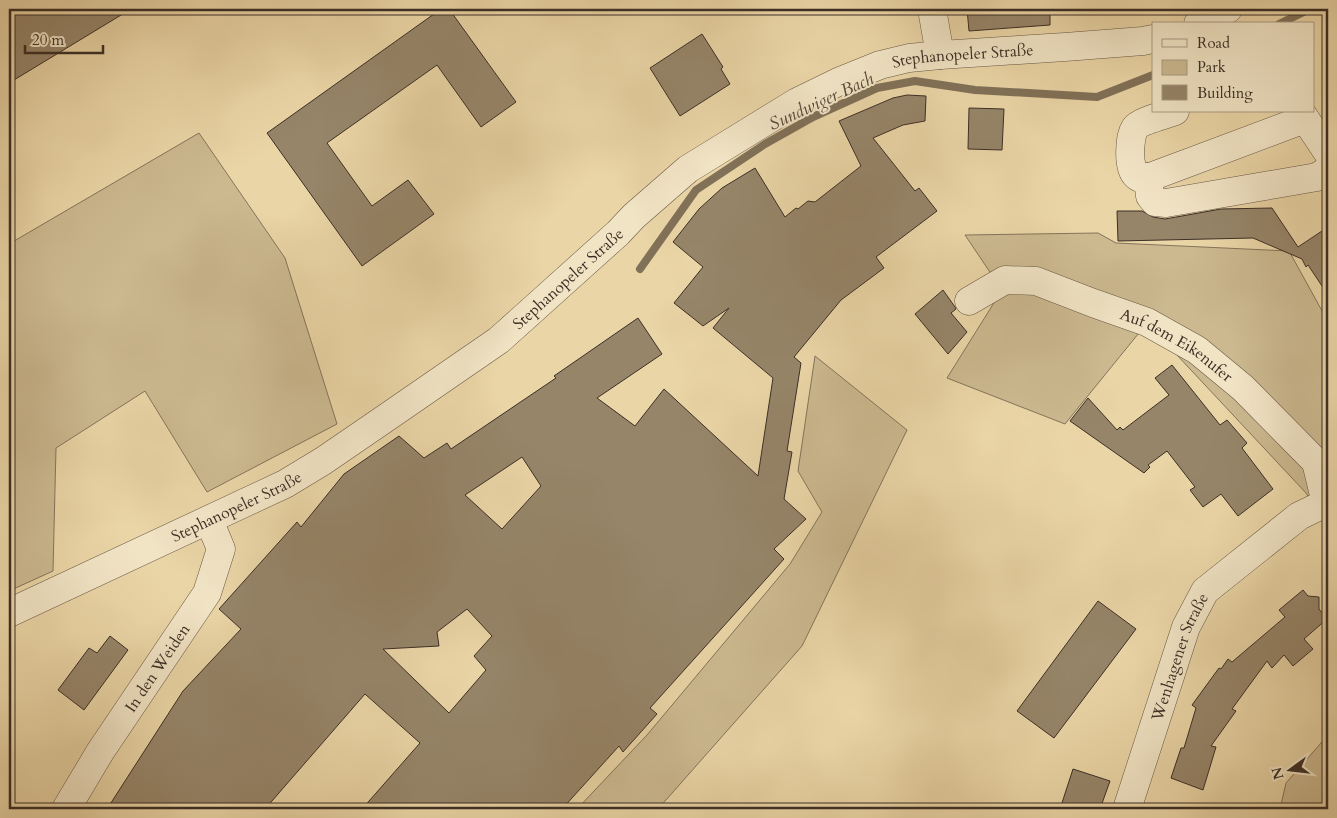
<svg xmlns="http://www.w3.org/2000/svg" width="1337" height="818" font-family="Cardo,serif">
  <rect width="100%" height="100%" fill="#ead5a6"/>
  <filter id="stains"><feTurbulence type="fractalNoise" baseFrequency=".004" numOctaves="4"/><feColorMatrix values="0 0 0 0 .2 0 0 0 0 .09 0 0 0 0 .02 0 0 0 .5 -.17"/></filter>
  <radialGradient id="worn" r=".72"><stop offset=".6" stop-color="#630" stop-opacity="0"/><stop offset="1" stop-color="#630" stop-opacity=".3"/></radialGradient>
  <g fill="#ccb990" stroke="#84745b">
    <path d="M199 133 285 258 337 424 207 492 145 391 56 448 53 571 9 591V244Z"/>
    <path d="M1098 233 1116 243 1289 251 1326 318 1328 319V528L1306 493 1147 323 1065 424 947 378 1002 290 965 235Z"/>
    <path d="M815 356 907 430 802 646 658 809H577L647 735 790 564 822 512 798 471Z"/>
    <path d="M1328 735V809H1280L1286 783Z"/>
  </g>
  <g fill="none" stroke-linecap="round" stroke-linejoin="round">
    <g stroke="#817158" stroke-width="8">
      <path d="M1279 24 1310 9"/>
      <path d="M640 269 696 190 765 144 813 117 877 88 915 81 975 90 1097 97 1153 75"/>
    </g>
  </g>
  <g fill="#968569" stroke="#3c2f26" fill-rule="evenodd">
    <path d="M9 9H131L9 83Z"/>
    <path d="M441 9H449L516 102 481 127 437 65 327 143 372 206 408 180 434 214 362 266 267 133Z"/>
    <path d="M967 9H1050V25L969 31Z"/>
    <path d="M702 34 723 67 721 69 730 84 680 116 650 68Z"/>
    <path d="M907 95 926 96 925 121 903 125 873 138 915 191 919 188 937 211 876 257 884 268 841 300 794 357 801 363 787 451 792 452 784 499 806 519 774 549 784 559 650 708 657 714 623 752 619 746 562 809H362L420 743 365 694 265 809H107L183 691 241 629 219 609 297 522 301 527 344 474 399 436 424 458 447 443 451 449 556 378 554 376 638 318 662 354 597 398 635 426 664 389 758 476 773 378 713 328 729 308 703 326 674 303 703 267 673 242 699 209 722 188 755 168 785 217 796 208 798 209 808 201 815 202 861 166 839 121 893 98ZM522 457 541 486 502 529 465 495ZM467 609 492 636 474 656 486 670 449 713 383 649 439 646 437 632Z"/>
    <path d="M969 108 1004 109 1002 150 968 149Z"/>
    <path d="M1272 208 1298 247 1328 227V295L1308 265 1306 267 1302 259 1253 238 1118 241 1117 211H1142L1153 217 1165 219 1221 209Z"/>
    <path d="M943 290 955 307 956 309 951 313 967 332 948 354 915 314Z"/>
    <path d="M1172 365 1220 425 1227 420 1247 443 1242 448 1273 489 1238 516 1221 494 1203 507 1190 490 1195 487 1167 451 1148 465 1150 467 1144 473 1070 421 1088 398 1117 430 1120 427 1123 430 1169 395 1155 378Z"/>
    <path d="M1303 590 1308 596 1319 597V609L1327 619 1304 639 1313 649 1293 666 1284 655 1272 668 1267 661 1232 709 1236 711 1211 746 1216 747 1203 790 1171 778 1181 748H1184L1196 708 1192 705 1219 668 1221 669 1228 659 1232 662 1285 617 1279 610Z"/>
    <path d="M1098 601 1136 629 1054 738 1017 711Z"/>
    <path d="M110 636 128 650 84 710 58 690 89 648 97 653Z"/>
    <path d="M1073 769 1110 781 1100 809H1060Z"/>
  </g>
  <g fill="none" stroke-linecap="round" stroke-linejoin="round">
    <defs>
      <g id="minor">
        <path d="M932 9 940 55"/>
        <path d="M1198 24 1228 9"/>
        <path d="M1175 111C1166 115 1140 121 1135 128 1129 137 1127 171 1138 177 1143 180 1148 178 1153 176L1305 119"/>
        <path d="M1300 111 1328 153"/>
        <path d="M1148 177 1150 196 1155 202 1166 203 1317 177 1328 170"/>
        <path id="s1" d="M969 301 1005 280 1036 281 1093 303 1147 322 1197 350 1243 388 1316 462 1326 503"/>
        <path id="s2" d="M9 613 285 484 323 461 380 422 499 340 618 233 634 216 688 169 797 102 838 82 880 65 909 58 940 55 1065 47 1143 41 1153 39"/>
        <path id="s3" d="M66 809 100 752 207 593 221 549 209 520"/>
        <path id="s4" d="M1127 809 1186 627 1205 591 1299 516 1328 502"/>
      </g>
    </defs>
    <use href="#minor" stroke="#685846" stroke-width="29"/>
    <use href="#minor" stroke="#f1e4c5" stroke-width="28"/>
  </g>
  <g text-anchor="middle" stroke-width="4" stroke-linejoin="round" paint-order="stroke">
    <g font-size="16" fill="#3c2f26" stroke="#f1e4c5">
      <text dy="6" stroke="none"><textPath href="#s2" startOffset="1120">Stephanopeler Straße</textPath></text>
      <text dy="6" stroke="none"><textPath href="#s2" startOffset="655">Stephanopeler Straße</textPath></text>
      <text dy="6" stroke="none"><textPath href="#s1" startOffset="228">Auf dem Eikenufer</textPath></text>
      <text dy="6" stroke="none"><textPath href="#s2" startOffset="251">Stephanopeler Straße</textPath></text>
      <text dy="6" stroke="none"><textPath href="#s4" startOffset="161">Wenhagener Straße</textPath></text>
      <text dy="6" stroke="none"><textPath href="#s3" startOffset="168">In den Weiden</textPath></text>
    </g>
    <g font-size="18" font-style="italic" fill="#594a3b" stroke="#f1e4c5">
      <text transform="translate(821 101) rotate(-25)" y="6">Sundwiger Bach</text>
    </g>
  </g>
  <rect width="1337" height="818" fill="none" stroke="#ead5a6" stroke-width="30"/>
  <rect x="10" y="10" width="1317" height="798" fill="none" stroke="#3c2f26" stroke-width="2.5"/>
  <rect x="15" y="15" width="1307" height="788" fill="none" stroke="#3c2f26"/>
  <rect x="1152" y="22" width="162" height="90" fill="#f1e4c5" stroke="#a99c85"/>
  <rect x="1162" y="39" width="25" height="8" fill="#f1e4c5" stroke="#a99c85"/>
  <text x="1197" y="48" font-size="15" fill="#3c2f26">Road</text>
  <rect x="1162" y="60" width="25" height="15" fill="#ccb990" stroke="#a99c85"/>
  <text x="1197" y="72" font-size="15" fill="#3c2f26">Park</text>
  <rect x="1162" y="85" width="25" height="15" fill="#968569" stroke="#a99c85"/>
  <text x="1197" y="98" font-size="15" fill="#3c2f26">Building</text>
  <g transform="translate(1290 770) rotate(255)" stroke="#f1e4c5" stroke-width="4" paint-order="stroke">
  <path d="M0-4L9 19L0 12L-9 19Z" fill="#3c2f26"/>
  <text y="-8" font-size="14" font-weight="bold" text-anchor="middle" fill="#3c2f26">N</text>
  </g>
  <path d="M25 45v8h78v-8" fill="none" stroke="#3c2f26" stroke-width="2.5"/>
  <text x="32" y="45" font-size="15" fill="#3c2f26" stroke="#f1e4c5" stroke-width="4" paint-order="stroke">20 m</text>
  <rect width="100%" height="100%" filter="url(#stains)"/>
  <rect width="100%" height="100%" fill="url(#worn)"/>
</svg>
